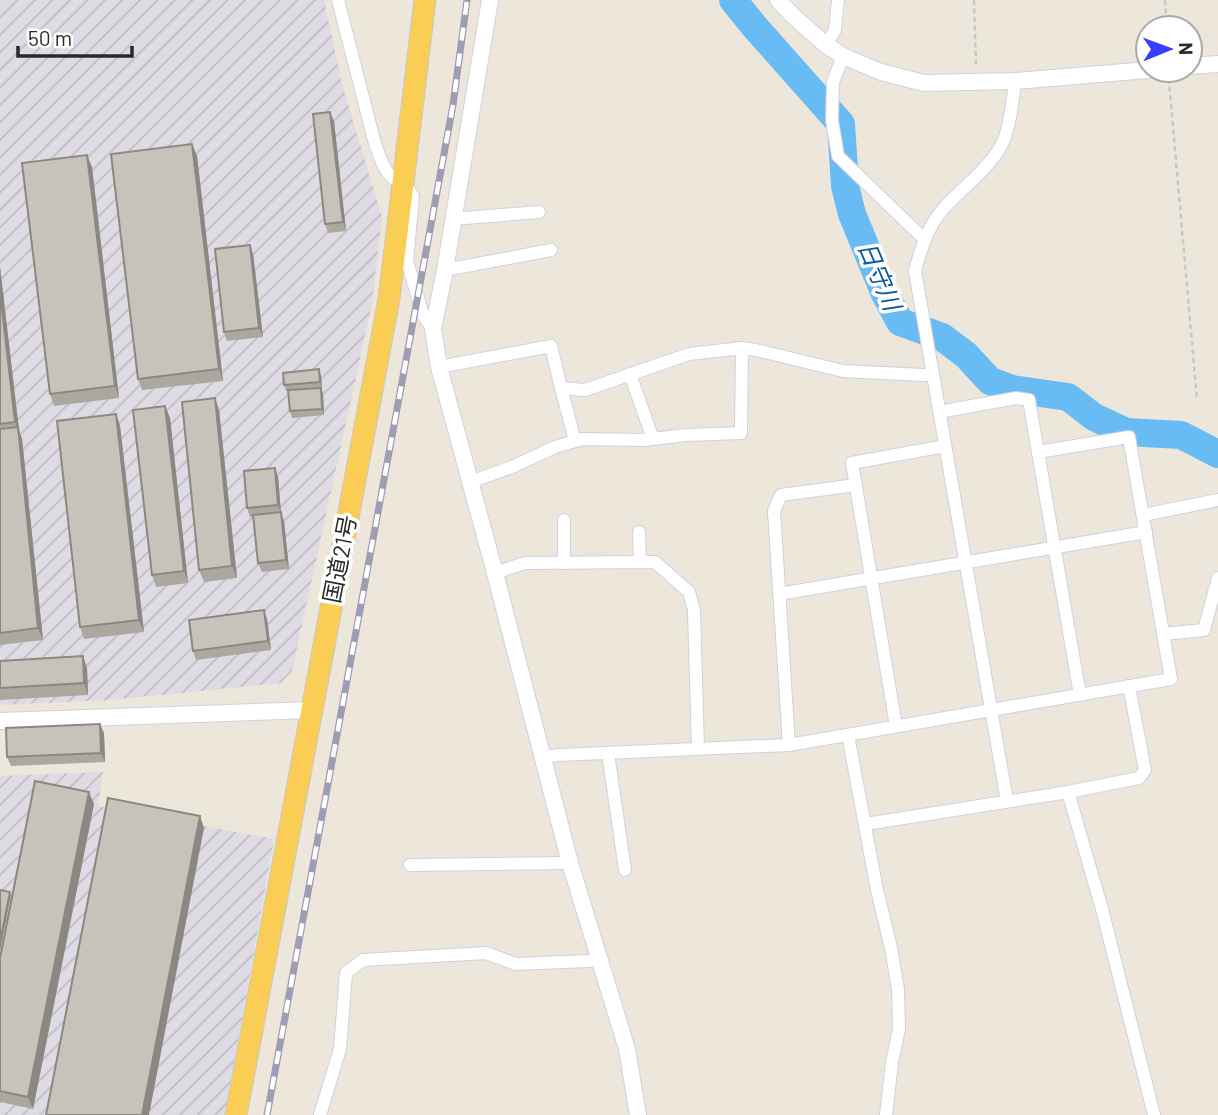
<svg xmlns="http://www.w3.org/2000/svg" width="1218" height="1115" font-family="Barlow,'Noto Sans JP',sans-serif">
  <defs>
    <pattern id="industrial-furrows" width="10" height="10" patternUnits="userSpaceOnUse" patternTransform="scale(1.75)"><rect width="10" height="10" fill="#dfdbe4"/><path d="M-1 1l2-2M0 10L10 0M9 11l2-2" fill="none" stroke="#bfbcc4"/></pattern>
  </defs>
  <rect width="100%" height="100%" fill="#ece7da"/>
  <g fill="url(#industrial-furrows)">
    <path d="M0 0H324L342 84 382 217 372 303 292 671 281 683 109 700 0 705Z"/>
    <path d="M103 772 98 806 274 839 225 1115H0V776Z"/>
  </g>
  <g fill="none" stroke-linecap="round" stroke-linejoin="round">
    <path stroke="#68bcf3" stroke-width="28" d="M733 0 754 26 841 124 845 186 852 214 885 294 900 322 942 337 966 355 990 381 1012 389 1068 397 1094 417 1126 432 1181 435 1218 454"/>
    <defs>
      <g id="minor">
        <path d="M338 0 374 140C378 151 381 164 388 173 395 182 408 185 413 196L407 261 423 315 433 329"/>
        <path d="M826 45 835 30 838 0"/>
        <path d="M843 56 833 82 832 120 838 156 924 239"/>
        <path d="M453 219 539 212"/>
        <path d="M445 270 551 250"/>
        <path d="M439 367 551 346 561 388 585 390 689 354 742 348"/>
        <path d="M630 374 653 439"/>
        <path d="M561 388 575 441"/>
        <path d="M939 412 1016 398 1029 400 1080 695"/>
        <path d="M470 482 512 467 555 447 582 439 644 440 686 435 741 433 742 348 756 350 843 371 923 375 933 374"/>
        <path d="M1143 515 1218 500"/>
        <path d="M564 520V563"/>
        <path d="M639 532 640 562"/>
        <path d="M495 573 525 563 655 562 689 592 694 610 698 749"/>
        <path d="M779 594 1146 532"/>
        <path d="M1163 634 1204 630 1218 578"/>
        <path d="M896 726 852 463 945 446"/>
        <path d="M848 735 877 890 891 948 898 989 899 1029 892 1062 886 1115"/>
        <path d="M789 745 774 511 781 495 856 485"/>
        <path d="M608 753 625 870"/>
        <path d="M543 757 559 755 789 745 1171 679 1129 437 1038 452"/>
        <path d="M1068 792 1102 909 1154 1115"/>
        <path d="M1007 801 915 271C921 248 928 226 944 208 963 187 989 169 1002 144 1010 128 1013 99 1015 81"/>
        <path d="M866 824 1068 792 1139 778 1145 770 1129 686"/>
        <path d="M410 865 570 863"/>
        <path d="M320 1115 340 1049 346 973 363 960 486 953 516 964 589 961 600 958"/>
      </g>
      <g id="tertiary">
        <path d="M490 0 445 270 433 329 439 367 495 573 570 863 627 1049 638 1115"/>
        <path d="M778 0 793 16 826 45 843 56 881 72 924 83 1015 81 1148 70"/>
        <path d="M1190 66 1218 64"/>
        <path d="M0 721 311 710"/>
      </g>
      <path id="trunk" d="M236 1115 389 299 425 0"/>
    </defs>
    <use href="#minor" stroke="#cfd0e3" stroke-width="14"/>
    <use href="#tertiary" stroke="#cfd0e3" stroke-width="18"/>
    <use href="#trunk" stroke="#c7c7c7" stroke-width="23"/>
    <g stroke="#c7c7c7" stroke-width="2.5" stroke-dasharray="5 3.5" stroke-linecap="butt">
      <path d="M974 0 976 65"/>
      <path d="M1165 0 1167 28"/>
      <path d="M1168 70 1197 400"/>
    </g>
    <use href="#minor" stroke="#fff" stroke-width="12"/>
    <use href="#tertiary" stroke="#fff" stroke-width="16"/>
    <use href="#trunk" stroke="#facd54" stroke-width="21"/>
    <defs>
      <path id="rail" d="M267 1115 453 105 467 0"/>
    </defs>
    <use href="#rail" stroke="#9d9db5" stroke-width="7"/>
    <use href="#rail" stroke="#fff" stroke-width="4.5" stroke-dasharray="13" stroke-linecap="butt"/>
  </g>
  <g fill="#aba8a0">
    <path d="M334 121 346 231 328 233 325 224Z"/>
    <path d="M192 144 197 156 223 381 142 390 138 379Z"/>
    <path d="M92 167 119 398 54 406 50 394Z"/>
    <path d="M253 254 263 337 227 341 224 332Z"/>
    <path d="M0 267 19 430 22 439 43 640 0 645Z"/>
    <path d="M321 376 322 388H321L323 394 324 415 292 418 290 411 288 391H286L284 385Z"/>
    <path d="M165 406 170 418 188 583 156 587 152 575Z"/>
    <path d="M219 410 237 578 204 582 199 570Z"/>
    <path d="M116 414 120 426 144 632 84 639 80 627Z"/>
    <path d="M278 477 281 513 284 521 289 569 262 572 258 563 254 517H250L247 508Z"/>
    <path d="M267 619 271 650 196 660 193 651Z"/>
    <path d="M0 661 87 668 88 695 0 700Z"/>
    <path d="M104 733 105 762 11 766 7 757Z"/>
    <path d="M94 804 33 1109 0 1102V958Z"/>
  </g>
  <g fill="#8b8882">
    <path d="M330 112 334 121 346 231 343 222Z"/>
    <path d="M192 144 197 156 223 381 219 369Z"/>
    <path d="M87 155 92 167 119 398 115 386Z"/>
    <path d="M250 245 253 254 263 337 259 328Z"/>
    <path d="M0 267 19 430 22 439 43 640 38 628 18 431 15 422 0 292Z"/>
    <path d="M319 369 321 376 322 388 320 382Z"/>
    <path d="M321 388 323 394 324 415 322 409Z"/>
    <path d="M215 398 219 410 237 578 232 566Z"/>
    <path d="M165 406 170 418 188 583 184 571Z"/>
    <path d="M116 414 120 426 144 632 139 620Z"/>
    <path d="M275 468 278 477 281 513 284 521 289 569 286 560 281 514 278 505Z"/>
    <path d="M264 610 267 619 271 650 268 641Z"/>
    <path d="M83 656 87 668 88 695 84 683Z"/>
    <path d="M100 724 104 733 105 762 101 753Z"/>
    <path d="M89 792 94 804 33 1109 28 1097Z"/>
    <path d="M200 816 204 828 149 1115H142Z"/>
    <path d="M10 892 11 895 0 951V942Z"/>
  </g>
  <g fill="#c7c3ba" stroke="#8b8882" stroke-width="2">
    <path d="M330 112 343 222 325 224 313 114Z"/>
    <path d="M192 144 219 369 138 379 111 154Z"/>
    <path d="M87 155 115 386 50 394 22 163Z"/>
    <path d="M250 245 259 328 224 332 215 249Z"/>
    <path d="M0 292 15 422 0 424Z"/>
    <path d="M319 369 320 382 284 385 283 373Z"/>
    <path d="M321 388 322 409 290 411 288 390Z"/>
    <path d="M215 398 232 566 199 570 182 402Z"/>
    <path d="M165 406 184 571 152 575 133 410Z"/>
    <path d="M116 414 139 620 80 627 57 421Z"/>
    <path d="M18 427 38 628 0 633V429Z"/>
    <path d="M275 468 278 505 247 508 244 471Z"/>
    <path d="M281 512 286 560 258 563 253 515Z"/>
    <path d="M264 610 268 641 193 651 189 620Z"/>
    <path d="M83 656 84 683 0 688V661Z"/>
    <path d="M100 724 101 753 7 757 6 728Z"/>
    <path d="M35 781 89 792 28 1097 0 1091V958Z"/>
    <path d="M108 798 200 816 142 1115H46Z"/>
    <path d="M0 890 10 892 0 942Z"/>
  </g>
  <g text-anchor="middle" stroke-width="7" stroke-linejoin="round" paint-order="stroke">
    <g font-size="23" fill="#292929" stroke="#fff">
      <text transform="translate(340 559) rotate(-79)" y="8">国道21号</text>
    </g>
    <g font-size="24" font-style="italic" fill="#08569f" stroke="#fff">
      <text transform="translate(879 276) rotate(67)" y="8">日守川</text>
    </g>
  </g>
  <g transform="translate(1169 49) rotate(89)"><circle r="33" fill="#ffffff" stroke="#a9a9a9" stroke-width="2"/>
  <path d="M0-5L12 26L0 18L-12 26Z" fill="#343fff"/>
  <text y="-10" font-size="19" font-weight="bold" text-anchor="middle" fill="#292929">N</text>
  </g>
  <path d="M18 46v10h114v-10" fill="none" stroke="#292929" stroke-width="3.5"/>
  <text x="28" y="46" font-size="21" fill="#292929" stroke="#ffffff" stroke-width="5" paint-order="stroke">50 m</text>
</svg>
